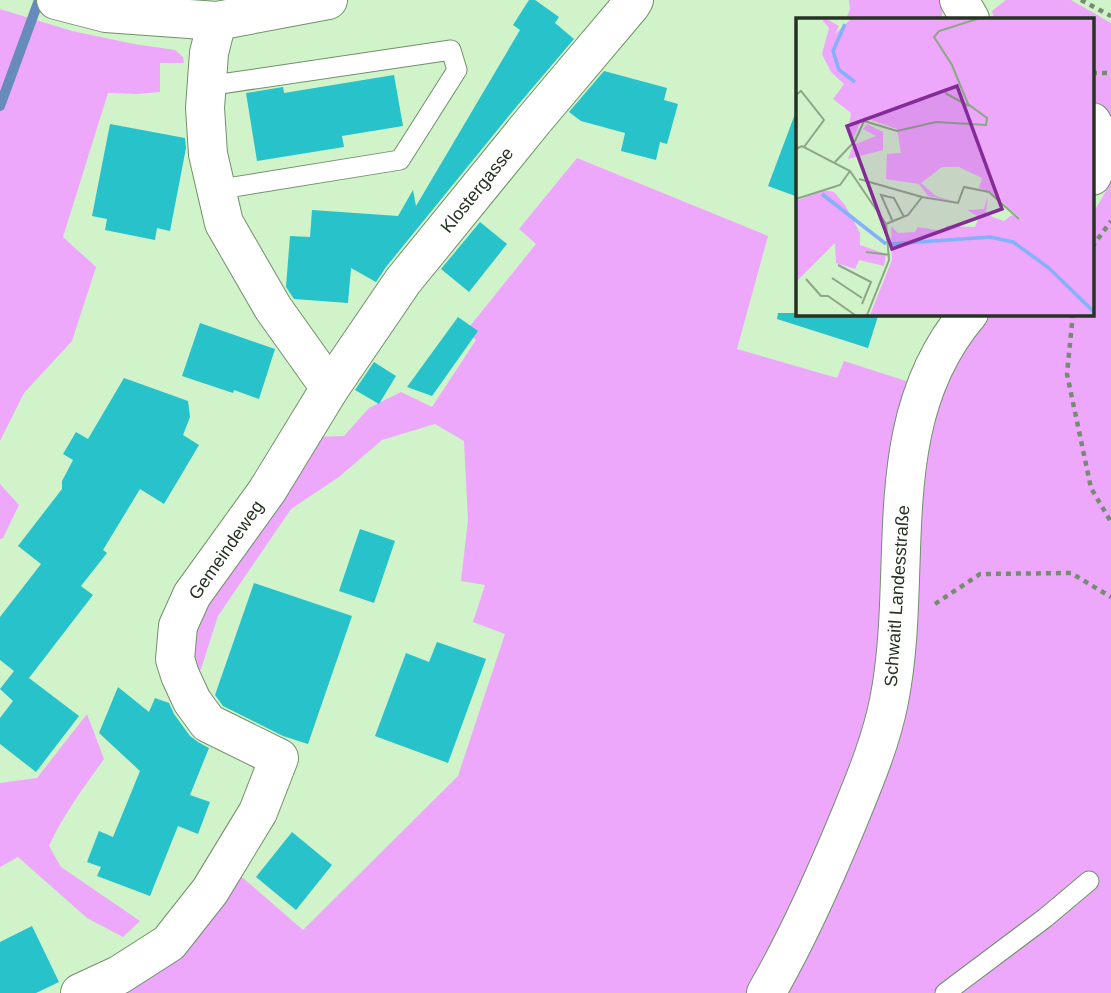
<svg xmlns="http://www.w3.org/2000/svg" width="1111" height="993" font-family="Helvetica,sans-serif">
  <rect width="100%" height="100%" fill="#d1f3ca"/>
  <g fill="#eda8fc">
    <path d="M849 0H942V19H846L850 9Z"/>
    <path d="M1006 0H1071L1111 23V129L1100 107 1092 100V19H994L992 11Z"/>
    <path d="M0 9 72 31 134 44 175 50 183 57 184 63H160V92L137 94 108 93 63 237 96 267 72 341 24 393 0 441Z"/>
    <path d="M577 158 768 236 737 349 837 378 844 361 943 393 955 366 971 337 993 313H1092V215L1110 184 1111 176V993H95L235 871 303 930 458 776 505 634 473 622 485 585 461 581 468 520 464 441 435 424 382 440 339 477 291 509 218 616 201 669 189 678 194 624 314 437 344 436 369 408 401 392 432 407 476 340 466 331 536 244 519 229Z"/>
    <path d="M0 484 19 505 3 538 0 539Z"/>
    <path d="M87 714 104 759C84 787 63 815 49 846L61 867 140 921 123 937 87 918 18 857 0 867V783L37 778Z"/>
  </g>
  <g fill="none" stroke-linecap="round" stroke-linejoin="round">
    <path stroke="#678bbb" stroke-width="10" d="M0 106 39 0"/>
  </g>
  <g fill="#27c2ca">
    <path d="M529 0H535L559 17 555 23 574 39 517 106 386 267 376 282 351 268 348 303 294 299 286 287 290 236 310 237 312 210 398 216 413 190 416 206 520 30 513 25Z"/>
    <path d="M604 71 667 88 664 100 678 104 667 144 660 142 656 160 621 151 625 133 581 121 569 112Z"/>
    <path d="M394 75 403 126 342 136 344 147 257 161 246 93 283 87 284 93Z"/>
    <path d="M795 114H798V197L768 186Z"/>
    <path d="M110 124 185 138 186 148 170 231 157 228 155 240 105 230 107 219 92 216Z"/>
    <path d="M480 222 507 244 469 292 441 269Z"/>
    <path d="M778 313H879L868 348 777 319Z"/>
    <path d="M458 317 478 331 432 396 407 387Z"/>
    <path d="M200 323 275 349 259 399 234 390 233 393 182 376Z"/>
    <path d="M374 362 396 376 379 404 355 390Z"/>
    <path d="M124 378 188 401 190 417 183 435 199 445 164 504 140 489 103 550 107 553 81 586 93 595 29 678 79 716 36 772 0 744V718L13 701 0 689 14 671 0 660V617L41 564 18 546 62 489V481L73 460 63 454 76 432 88 439Z"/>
    <path d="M360 529 395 541 374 603 339 591Z"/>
    <path d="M254 583 352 616 308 744 283 736 223 706 215 695Z"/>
    <path d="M437 642 486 659 448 763 375 736 406 653 429 662Z"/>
    <path d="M118 687 149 712 155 698 169 703 174 714 190 736 198 742 209 748 190 795 210 802 198 834 178 826 150 896 97 876 101 867 87 862 99 831 113 837 140 771 99 733Z"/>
    <path d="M292 832 332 865 296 910 256 877Z"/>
    <path d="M32 926 59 982 36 993H0V942Z"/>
  </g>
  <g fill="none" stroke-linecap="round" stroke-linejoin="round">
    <defs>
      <g id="service">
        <path d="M207 86 451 50 457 70 400 160 215 190"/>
        <path d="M945 993 1045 918 1089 881"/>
      </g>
      <g id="minor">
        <path d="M330 388 403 281 534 120 631 5 634 0"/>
        <path d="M80 993 119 975 169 943 210 891 258 812 279 758 208 723 192 701 180 675 175 659 178 626 192 595 267 491 330 388 273 308 224 223 208 154 205 108 209 53 217 21"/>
      </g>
      <g id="tertiary">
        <path d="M959 0 970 19"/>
        <path d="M1092 122C1102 141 1100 157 1092 176"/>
        <path d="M766 993C798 938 824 879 848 821 864 782 881 742 889 701 915 570 875 423 969 313"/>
      </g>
      <path id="secondary" d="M56 0 106 13 217 21 328 0"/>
    </defs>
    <use href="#service" stroke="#71906b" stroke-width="21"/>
    <use href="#minor" stroke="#71906b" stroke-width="40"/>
    <use href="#tertiary" stroke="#71906b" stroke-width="40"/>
    <use href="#secondary" stroke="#71906b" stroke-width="40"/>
    <g stroke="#758c70" stroke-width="4.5" stroke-dasharray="5 5" stroke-linecap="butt">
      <path d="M1081 0 1111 16"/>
      <path d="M1092 73H1111"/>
      <path d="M1092 247 1111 221"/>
      <path d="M1073 313 1067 374 1091 488 1111 522"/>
      <path d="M935 604 980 574 1071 573 1111 597"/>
    </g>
    <use href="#service" stroke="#fff" stroke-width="19"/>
    <use href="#minor" stroke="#fff" stroke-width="38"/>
    <use href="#tertiary" stroke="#fff" stroke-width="38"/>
    <use href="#secondary" stroke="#fff" stroke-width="38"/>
  </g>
  <g text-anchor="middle" stroke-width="5" stroke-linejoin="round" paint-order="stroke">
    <g font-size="18" fill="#263323" stroke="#fff">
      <text transform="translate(477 190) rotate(-51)" y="6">Klostergasse</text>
      <text transform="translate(226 550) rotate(-55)" y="6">Gemeindeweg</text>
      <text transform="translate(897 596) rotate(-86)" y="6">Schwaitl Landesstraße</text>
    </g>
  </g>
  <g transform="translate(796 18)">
    <rect width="298" height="298" fill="#d1f3ca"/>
    <path d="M29 0 43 8 39 16 56 0H297V297H74L96 242 95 208 102 215 119 214 122 209 146 213 151 208 179 209 183 199 171 192 188 191 192 178 190 194 194 198 208 203 216 197 225 201 195 174 183 170 186 160 163 149H146L125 165 140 178 161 184 132 178 123 166 90 161 91 136 105 135 101 111 72 101 64 105 57 121 52 115 55 95 37 81 48 66 35 54 26 36 33 10 27 3ZM71 106 87 114V132L52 141 57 127 80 118 67 111ZM28 172 38 174 49 187 64 215V227L90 236 88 248 63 242 59 251 40 245 39 225 0 264V183Z" fill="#eda8fc"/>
    <path fill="none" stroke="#83b1fc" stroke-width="3.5" d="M49 6 37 33 43 52 59 64M26 176 90 226M95 226 194 219 217 224 253 250 298 294"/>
    <path fill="none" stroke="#8da687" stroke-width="2" d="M149 75 173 88M0 77 5 73 28 102 8 129M0 131 6 128 54 153 90 206 93 242 71 297M39 144 59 123 68 103 101 113 140 104 190 107 191 100 172 86 156 47 138 19 143 13 184 0M63 161 126 179M0 181 44 167 54 153M97 204 85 177 98 180 108 199M90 206 112 197 126 179 162 185 168 169 193 174 223 201M70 234 94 237M42 247 75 264 66 286M36 260 66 280M10 261 25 278H32L59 297"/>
    <path fill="#842b97" fill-opacity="0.15" stroke="#842b97" stroke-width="3.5" d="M161 68 206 191 96 231 51 108Z"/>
    <rect width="298" height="298" fill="none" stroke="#263323" stroke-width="3.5"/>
  </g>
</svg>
